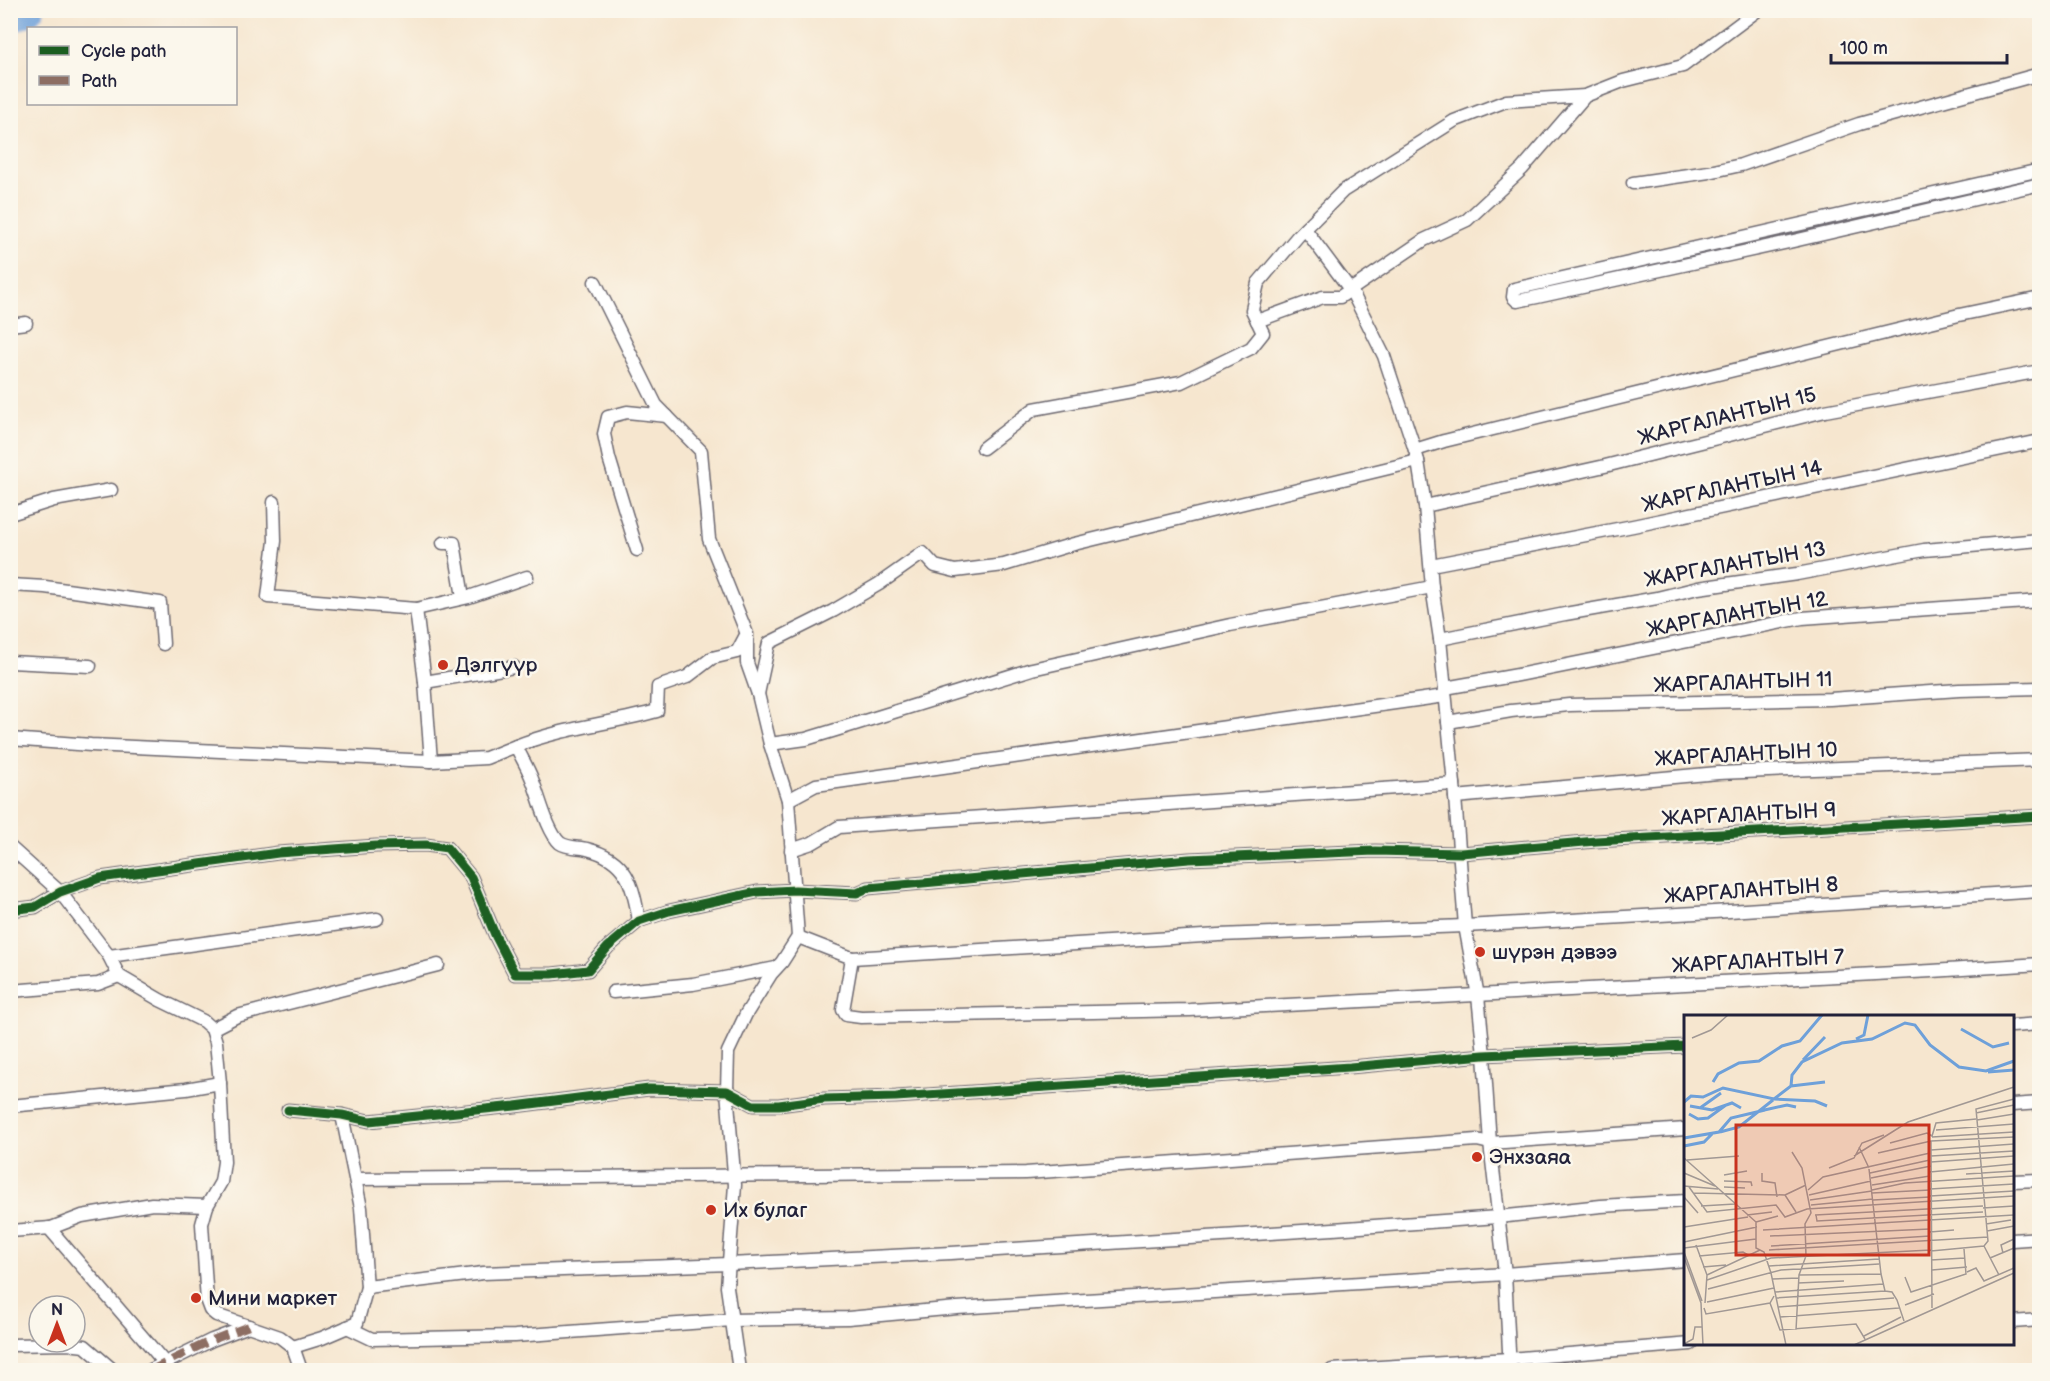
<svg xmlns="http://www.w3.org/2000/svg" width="2050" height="1381" font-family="'Balsamiq Sans',sans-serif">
  <rect width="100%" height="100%" fill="#fbf7ec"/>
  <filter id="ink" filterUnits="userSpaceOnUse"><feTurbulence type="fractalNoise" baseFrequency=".0167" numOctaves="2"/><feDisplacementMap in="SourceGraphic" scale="12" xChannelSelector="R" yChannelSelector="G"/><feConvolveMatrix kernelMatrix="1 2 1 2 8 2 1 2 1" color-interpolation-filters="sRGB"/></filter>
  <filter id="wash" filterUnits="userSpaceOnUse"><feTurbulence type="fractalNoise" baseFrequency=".008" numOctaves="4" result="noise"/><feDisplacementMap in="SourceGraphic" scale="24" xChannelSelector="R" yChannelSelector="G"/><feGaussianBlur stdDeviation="1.35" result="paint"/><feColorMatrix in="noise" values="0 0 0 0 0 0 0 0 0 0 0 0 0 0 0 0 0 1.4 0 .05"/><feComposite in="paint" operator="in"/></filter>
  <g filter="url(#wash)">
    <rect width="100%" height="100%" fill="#f6e6cf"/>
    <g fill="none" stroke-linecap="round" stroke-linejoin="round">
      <path stroke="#6ea0d9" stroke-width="21" d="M10 23 30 15 34 10"/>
    </g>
  </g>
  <g filter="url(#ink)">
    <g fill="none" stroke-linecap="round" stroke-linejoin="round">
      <defs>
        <g id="street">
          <path d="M2040 170 1514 289 1513 297 1517 301 1537 297 1789 242 2040 184"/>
          <path d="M1633 183 1709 172 1741 165 1859 124 2036 75 2040 77"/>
          <path d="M1305 229 1352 292 1384 356 1415 450"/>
          <path d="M595 282 656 405 701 451 709 539 747 634V663L758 694 770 744 788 800 798 937 782 962 771 974 746 1014 728 1052 727 1091 735 1185 727 1287 739 1370"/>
          <path d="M1257 321 1323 297H1340L1424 240 1467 220 1522 169 1585 96 1623 81 1683 66 1758 10"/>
          <path d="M10 325 26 323"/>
          <path d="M983 448 1034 409 1181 382 1251 348 1263 333 1252 310 1258 283 1298 236 1343 191 1454 121 1506 101 1585 96"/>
          <path d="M1418 461 1425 506 1432 587 1440 639 1454 784 1465 926 1478 996 1484 1055 1490 1143 1505 1274 1510 1370"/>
          <path d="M274 502 275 541 268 597 416 609 425 682 431 761"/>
          <path d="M1425 506 1605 466 1825 411 2040 371"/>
          <path d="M10 514 54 500 111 490"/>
          <path d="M443 543H454L463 597"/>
          <path d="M637 550 609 458 604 434 608 417 627 412 667 416"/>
          <path d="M1431 565 1633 526 2040 441"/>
          <path d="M10 585 45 587 160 603 163 644"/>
          <path d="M416 609 469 597 527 577"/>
          <path d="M1440 639 1565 614 1657 598 1698 588 1797 574 1924 550 2040 540"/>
          <path d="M10 662 90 666"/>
          <path d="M425 682 514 667"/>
          <path d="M1445 688 1518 675 1802 618 2040 601"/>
          <path d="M758 694 769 643 833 611 879 584 923 553 935 566 955 571 1004 565 1074 544 1418 461 1415 450 1444 441 1959 315 2040 298"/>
          <path d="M1448 722 1511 711 1569 705 1830 699 1959 690 2040 688"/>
          <path d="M10 739 91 745 431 761 486 758 516 746C521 757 528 768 532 779 539 796 547 831 560 843 567 848 579 847 587 849 627 859 633 884 639 921"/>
          <path d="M770 744 806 739 839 729 1032 669 1230 625 1432 587"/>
          <path d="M516 746C561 728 610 724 657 711L658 687 687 677 712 658 737 652 745 637"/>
          <path d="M1455 797 1718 773 2040 760"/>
          <path d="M788 800 816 785 1445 696"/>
          <path d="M10 847 60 892 109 956 119 976 160 1000 203 1021 212 1029 216 1042 220 1083 224 1162 221 1182 207 1206 202 1224 207 1302 210 1310 216 1315 280 1337 293 1347 301 1370"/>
          <path d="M791 850 812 843 839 827 1454 784"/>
          <path d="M10 910 35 907 60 892 100 878 278 853 376 846 426 845 447 848 471 877 496 937 515 974H552L588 970 608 947 639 921 669 911 757 892 795 890 857 893 868 888 1189 859 1375 851 1461 853 1596 841 2040 816"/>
          <path d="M798 937 852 958 1219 935 1465 926 1714 912 2040 891"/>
          <path d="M109 956 377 919"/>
          <path d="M852 958 843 1010 846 1015 861 1017 1190 1010 1932 971 2040 964"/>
          <path d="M10 991 98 984 119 976"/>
          <path d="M613 992 693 984 776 968"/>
          <path d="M2012 1026 2040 1024"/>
          <path d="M212 1029 237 1016 438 965"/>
          <path d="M2012 1105 2040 1103"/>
          <path d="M10 1106 186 1089 220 1083"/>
          <path d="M288 1110 342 1115 369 1121 515 1106 649 1089 727 1091 753 1105H779L824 1099 896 1097 1350 1067 1484 1055 1686 1046"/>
          <path d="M356 1179 1026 1173 1477 1140 1490 1143 1686 1129"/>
          <path d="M2012 1181 2040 1180"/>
          <path d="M49 1228 164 1362"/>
          <path d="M10 1231 51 1228 82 1216 152 1204 207 1206"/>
          <path d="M2012 1240 2040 1238"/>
          <path d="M367 1287 483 1273 729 1264 951 1253 1333 1229 1498 1217 1601 1206 1686 1201"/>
          <path d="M2012 1322 2040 1320"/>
          <path d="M347 1327 372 1339 515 1336 732 1320 848 1318 957 1308 1505 1274 1686 1260"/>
          <path d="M10 1345 67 1344 85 1346 113 1370"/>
          <path d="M293 1347 322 1338 357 1323 367 1287 361 1208 342 1115"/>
          <path d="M151 1370 212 1340 249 1326"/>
          <path d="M1332 1370 1509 1359 1691 1344"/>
        </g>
      </defs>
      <use href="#street" stroke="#6c676f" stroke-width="15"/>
      <use href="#street" stroke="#fff" stroke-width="12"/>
      <path stroke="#8d6e63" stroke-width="8" stroke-dasharray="15 8" stroke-linecap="butt" d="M151 1370 212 1340 249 1326"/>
      <defs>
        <g id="cycleway">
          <path d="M10 910 35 907 60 892 100 878 278 853 376 846 426 845 447 848 471 877 496 937 515 974H552L588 970 608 947 639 921 669 911 757 892 795 890 857 893 868 888 1189 859 1375 851 1461 853 1596 841 2040 816"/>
          <path d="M288 1110 342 1115 369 1121 515 1106 649 1089 727 1091 753 1105H779L824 1099 896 1097 1350 1067 1484 1055 1686 1046"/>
        </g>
      </defs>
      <use href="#cycleway" stroke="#fbf7ec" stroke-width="13"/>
      <use href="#cycleway" stroke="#1b5e20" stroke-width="9"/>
    </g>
  </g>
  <g fill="#c8321e" stroke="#fbf7ec" stroke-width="2">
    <circle cx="443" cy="665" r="6"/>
    <circle cx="1480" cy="952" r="6"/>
    <circle cx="1477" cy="1157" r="6"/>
    <circle cx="711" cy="1210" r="6"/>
    <circle cx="196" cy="1298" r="6"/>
  </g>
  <g text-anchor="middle" stroke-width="5" stroke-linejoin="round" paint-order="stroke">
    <g font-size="21" fill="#22223b" stroke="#fbf7ec">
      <text transform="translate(1727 416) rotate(-14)" y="7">ЖАРГАЛАНТЫН 15</text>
      <text transform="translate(1732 486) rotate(-12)" y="7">ЖАРГАЛАНТЫН 14</text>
      <text transform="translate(1735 564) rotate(-10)" y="7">ЖАРГАЛАНТЫН 13</text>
      <text transform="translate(1737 614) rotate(-10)" y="7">ЖАРГАЛАНТЫН 12</text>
      <text transform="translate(1743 682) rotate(-2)" y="7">ЖАРГАЛАНТЫН 11</text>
      <text transform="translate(1746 754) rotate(-3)" y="7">ЖАРГАЛАНТЫН 10</text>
      <text transform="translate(1749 814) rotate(-3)" y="7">ЖАРГАЛАНТЫН 9</text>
      <text transform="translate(1751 890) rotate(-4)" y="7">ЖАРГАЛАНТЫН 8</text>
      <text transform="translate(1758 961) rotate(-3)" y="7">ЖАРГАЛАНТЫН 7</text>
    </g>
    <g font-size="21" fill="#22223b" stroke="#fbf7ec" text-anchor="start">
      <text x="455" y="672">Дэлгүүр</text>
      <text x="1492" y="959">шүрэн дэвээ</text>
      <text x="1489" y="1164">Энхзаяа</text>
      <text x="723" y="1217">Их булаг</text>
      <text x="208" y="1305">Мини маркет</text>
    </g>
  </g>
  <g transform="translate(1684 1015)">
    <rect width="330" height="330" fill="#f6e6cf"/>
    <path fill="none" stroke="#6ea0d9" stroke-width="3" d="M277 14 309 32 325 28M172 24 180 20 184 0M119 45 141 22M304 57 330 55M29 67 34 59 55 48 75 46 98 31 116 26 138 0M107 71 141 67M90 84 131 86 143 91M0 87 7 81 19 82 39 73 90 84 107 71 108 60 118 47 158 28 188 24 221 8 231 10 246 30 275 52 302 56 330 46M6 91 28 95 48 88 57 93M16 93 37 78M76 96 103 90 112 92M5 99 14 104 24 103 42 90M36 117 55 112 89 85M0 123 35 117 47 103 81 95M0 131 20 127 28 119"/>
    <path fill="none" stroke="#a19894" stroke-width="1.5" d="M8 23 27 15 44 0M292 98 330 90M293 105 330 99M252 115 330 109M248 122 330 117M247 126 248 293M206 128 243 118 248 121 252 108 292 104M175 132 185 153M247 135 330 129M108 137 118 153 127 198 121 209 122 241 115 260 112 315M194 138 247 126 330 122M170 141 224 107 330 72M247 141 330 136M0 143 72 207V233L80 237 87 258 102 330M3 145 55 141M247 147 330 141M145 153 170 143 178 128 200 120M185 154 197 259 201 276 208 277 213 285 220 306M246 157 330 149M0 158 31 171M78 158V166L91 168 93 182M186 158 246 145M282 159 330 156M40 160 63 156M187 163 247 151M40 166 67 167 68 171M188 170 246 161M0 171 34 174M5 172 23 197 92 190 101 202 123 194 330 181M40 172 61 173M246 174 330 169M124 175 139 162 246 138M188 175 221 168 330 161M9 178 101 180 112 197M188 178 246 175M101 180 122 170M125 180 187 166M246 181 330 176M0 182 14 198M126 185 188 176M189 185 246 182M127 190 189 184M17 191 51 189M299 193 330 191M63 200 88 197M131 200 299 191M132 200 133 206 299 197M72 207 94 201M302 209 327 205M0 212 64 202M79 215 330 200M303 216 330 211M246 217 270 215M86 221 246 214M0 227 73 212M12 230 23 260 21 288M87 231 246 221M300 231 304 226 292 94 330 84M300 231 315 260M0 233 72 224M85 235 304 222M247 236 300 231M0 237 18 286M319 238 317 230 330 224M15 241 59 237 64 240M0 242 17 288 19 330M306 243 330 233M247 245 281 243M85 251 195 244M19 252 42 250M248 255 283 252M283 257 292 253 300 266 330 253M23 260 76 235M115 260 197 259M221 262 227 277 282 259 280 234M88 264 115 263M23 265 87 243 247 235M114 268 160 266M24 274 97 255 195 249M91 277 199 269M92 283 201 276M23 287 90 273M86 288 96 315 172 309 181 324M221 290 250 279M94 292 210 283M20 293 22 299 86 288 90 281M96 302 215 293M180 321 217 302M0 329 9 324 11 312H18M170 330 330 258"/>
    <path fill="#c8321e" fill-opacity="0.15" stroke="#c8321e" stroke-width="3" d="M52 110H245V240H52Z"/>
    <rect width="330" height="330" fill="none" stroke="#22223b" stroke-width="3"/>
  </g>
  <rect width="2050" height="1381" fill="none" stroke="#fbf7ec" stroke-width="36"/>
  <rect x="27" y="27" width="210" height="78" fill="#fbf7ec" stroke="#a4a2a5" stroke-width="1.5"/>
  <rect x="39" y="46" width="30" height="9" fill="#1b5e20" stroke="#a4a2a5" stroke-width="1.5"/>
  <text x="81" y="57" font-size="18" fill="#22223b">Cycle path</text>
  <rect x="39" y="76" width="30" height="9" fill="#8d6e63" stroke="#a4a2a5" stroke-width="1.5"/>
  <text x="81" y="87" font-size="18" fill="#22223b">Path</text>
  <g transform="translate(57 1324)"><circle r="28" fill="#fbf7ec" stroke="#a4a2a5" stroke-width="1.5"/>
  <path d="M0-4.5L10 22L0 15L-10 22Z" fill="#c8321e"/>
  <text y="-9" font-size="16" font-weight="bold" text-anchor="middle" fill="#22223b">N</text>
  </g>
  <path d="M1831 54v9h176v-9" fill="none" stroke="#22223b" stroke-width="3"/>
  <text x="1840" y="54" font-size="18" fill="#22223b" stroke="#fbf7ec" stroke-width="4.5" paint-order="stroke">100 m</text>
</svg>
